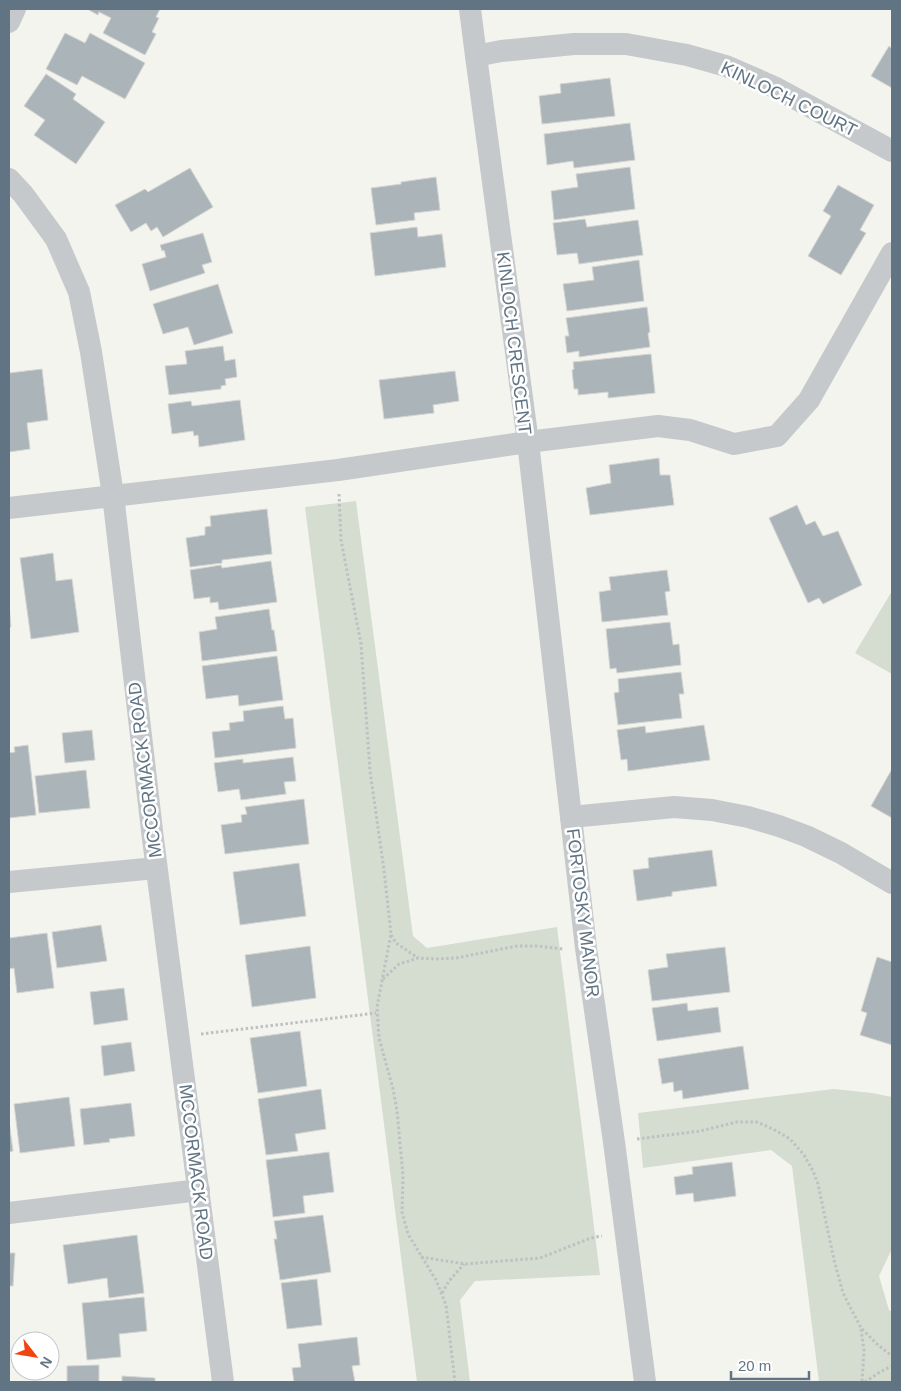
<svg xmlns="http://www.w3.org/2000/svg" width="901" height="1391" font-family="Helvetica,sans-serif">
  <rect width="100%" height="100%" fill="#f4f4ef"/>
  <g fill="#d5dcd0">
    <path d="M356 501 413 936 427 948 557 927 600 1275 475 1281 460 1300 470 1382H417L305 507Z"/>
    <path d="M892 591V674L855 653Z"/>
    <path d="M834 1089 872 1093 892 1097V1249L879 1276 889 1310 892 1312V1382H819L792 1166 771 1150 643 1168 638 1113Z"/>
  </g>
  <g fill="#abb4b8" stroke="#d5d5d2">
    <path d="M87 9H160L156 17 159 18 152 32 156 34 145 55 103 33 111 18 99 12 98 15Z"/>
    <path d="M65 33 85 43 90 33 145 63 125 99 82 76 77 85 46 69Z"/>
    <path d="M889 46 891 48 892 46V88L871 76Z"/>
    <path d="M46 74 76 94 73 99 105 122 76 164 34 135 45 120 24 106Z"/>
    <path d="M610 78 615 116 542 124 539 96 561 93 560 84Z"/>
    <path d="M630 123 635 160 574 168 573 161 547 165 544 134Z"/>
    <path d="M630 167 635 209 554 220 551 191 578 187 576 174Z"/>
    <path d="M190 168 213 207 163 237 157 227 151 231 146 223 131 232 115 205 145 189 148 192Z"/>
    <path d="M436 177 440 210 414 213 415 220 376 225 371 188 401 184V182Z"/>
    <path d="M838 185 874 205 860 230 866 233 841 275 808 256 831 216 823 211Z"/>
    <path d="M585 219 587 227 638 220 643 255 579 264 577 253 557 255 553 223Z"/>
    <path d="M417 227 418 237 442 234 446 267 375 276 370 233Z"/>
    <path d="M203 233 212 262 202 265 205 273 150 291 142 264 166 257 164 250 162 251 160 245Z"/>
    <path d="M639 260 644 301 567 311 563 284 594 280 592 267Z"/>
    <path d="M218 284 233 333 194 345 188 327 163 334 153 304Z"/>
    <path d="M647 307 650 332 648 333 650 347 579 357V351L567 353 565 336H569L566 318Z"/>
    <path d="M223 346 225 361 235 359 237 377 225 379 226 385 221 386V389L169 395 165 366 187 364 185 351Z"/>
    <path d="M651 354 655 393 608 398V392L578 395V389H574L572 370 574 369 573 362Z"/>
    <path d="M42 369 48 420 27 423 30 449 9 452V373Z"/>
    <path d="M455 371 459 401 433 405 434 413 384 419 379 380Z"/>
    <path d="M240 400 245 440 199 447 198 435 194 436 193 431 172 434 168 404 191 401 192 406Z"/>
    <path d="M659 458 660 475H670L674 505 590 515 586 488 611 483 609 465Z"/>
    <path d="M797 505 806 525 815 521 823 536 838 531 862 585 823 604 819 598 808 603 769 518Z"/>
    <path d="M267 509 272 554 222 560V563L190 567 186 538 205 535V527L211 526 210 516Z"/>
    <path d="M53 553 56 581 72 579 79 632 31 639 20 558Z"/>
    <path d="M271 561 277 602 219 610 218 602 210 603V597L194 599 190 570 221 565 222 568Z"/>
    <path d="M667 570 670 591 665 592 668 615 602 622 599 592 611 590 609 577Z"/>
    <path d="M9 605 11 627H9Z"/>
    <path d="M269 609 272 630H274L277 651 202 661 199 632 217 629 215 617Z"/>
    <path d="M670 622 673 645 679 644 681 665 617 673 616 668 610 669 606 629Z"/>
    <path d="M277 656 283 700 239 706 238 695 206 699 202 666Z"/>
    <path d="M681 672 684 694H679L682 718 618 725 614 693 619 692 618 679Z"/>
    <path d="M283 706 285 719 293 718 296 748 215 758 212 732 230 730 229 723 244 721 243 711Z"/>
    <path d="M704 725 710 760 628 771 627 759 621 760 617 730 645 726 646 733Z"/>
    <path d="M92 730 95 760 65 763 62 733Z"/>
    <path d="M28 745 36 815 9 818V753L15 752 14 747Z"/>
    <path d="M293 757 296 781 284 782 286 794 241 800 239 789 218 792 214 763 243 759V763Z"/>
    <path d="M892 769V818L871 806Z"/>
    <path d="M86 770 90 808 39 813 35 776Z"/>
    <path d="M304 799 309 844 225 854 221 825 242 822 241 815 247 814 245 807Z"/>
    <path d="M712 850 717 886 672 892V896L637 901 633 870 649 868 648 858Z"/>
    <path d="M299 863 306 916 240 925 233 872Z"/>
    <path d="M101 925 107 961 57 968 52 932Z"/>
    <path d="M47 933 54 988 17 993 14 968 9 969V938Z"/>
    <path d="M310 946 316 998 252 1007 245 955Z"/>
    <path d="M725 947 730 992 652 1001 648 970 668 967 666 954Z"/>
    <path d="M877 957 892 962V1045L860 1035 867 1013 861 1011Z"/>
    <path d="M124 988 128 1020 94 1025 90 992Z"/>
    <path d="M687 1003 688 1011 718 1007 721 1032 657 1041 652 1008Z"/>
    <path d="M300 1031 307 1086 258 1093 250 1038Z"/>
    <path d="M131 1042 135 1071 104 1076 101 1046Z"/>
    <path d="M743 1046 749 1089 683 1099 682 1090 674 1092 673 1082 662 1084 658 1059Z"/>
    <path d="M321 1089 326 1129 295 1134 298 1151 266 1155 258 1099Z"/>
    <path d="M69 1097 75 1146 20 1153 14 1104Z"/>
    <path d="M131 1103 135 1136 109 1139 110 1142 84 1145 80 1109Z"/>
    <path d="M9 1121 13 1151 9 1152Z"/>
    <path d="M329 1152 334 1192 303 1196 305 1213 273 1217 266 1160Z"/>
    <path d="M732 1162 736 1196 694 1202 693 1193 676 1195 674 1177 693 1174 692 1167Z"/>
    <path d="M323 1215 331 1272 280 1280 274 1239H277L274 1221Z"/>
    <path d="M137 1235 144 1293 109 1298 107 1278 68 1284 63 1245Z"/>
    <path d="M9 1253H15L13 1286H9Z"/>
    <path d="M317 1279 322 1325 287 1329 281 1283Z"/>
    <path d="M144 1297 147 1331 119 1334 121 1357 87 1360 82 1303Z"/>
    <path d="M357 1337 360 1365 352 1366 355 1382H294L292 1368 301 1367 298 1344Z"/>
    <path d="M99 1365V1382H67V1366Z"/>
    <path d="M122 1376 155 1378V1382H122Z"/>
  </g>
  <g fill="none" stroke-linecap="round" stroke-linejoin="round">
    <g stroke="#bec0c2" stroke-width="3" stroke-dasharray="2.5 2.5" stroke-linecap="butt">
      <path d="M339 494 341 540 361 644 370 771 384 870 391 934 377 1007 379 1038 393 1089 397 1111 403 1176 402 1212 408 1234 436 1280 446 1305 455 1382"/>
      <path d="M391 935 396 943 418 958"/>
      <path d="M383 979 399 964 418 958 436 959 456 958 517 946H537L563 949"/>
      <path d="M201 1034 376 1013"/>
      <path d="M637 1139 700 1131 737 1122H757L773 1129 790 1139 804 1155 813 1171 818 1184 834 1260 843 1293 861 1328 878 1345 892 1356"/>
      <path d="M421 1257 465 1264 540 1258 591 1238 602 1236"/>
      <path d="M442 1293 449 1281 464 1264"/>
      <path d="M861 1329 864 1350 862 1382"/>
      <path d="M865 1382 880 1372 892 1366"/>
    </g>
    <g stroke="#c6c9cc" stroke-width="22">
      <path d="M9 22 15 9"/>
      <path d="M476 56 501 51 574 44H626L687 55 726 66 774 87 892 151"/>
      <path d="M9 179 23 194 56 239 79 292 91 352 113 495 153 839 223 1382"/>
      <path d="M9 508 338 470 528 442 476 56 470 9"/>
      <path d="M571 817 674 807 712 810 748 817 779 826 806 836 841 853 892 883"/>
      <path d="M9 882 156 868"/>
      <path d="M9 1213 199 1190"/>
      <path d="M645 1382 614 1142 586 948 528 442 658 426 690 430 734 444 777 436 809 400 892 253"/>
    </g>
  </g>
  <g text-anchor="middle" stroke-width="5" stroke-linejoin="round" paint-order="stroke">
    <g font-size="18" fill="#607483" stroke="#fff">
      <text transform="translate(789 99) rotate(26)" y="6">KINLOCH COURT</text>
      <text transform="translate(514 343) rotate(83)" y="6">KINLOCH CRESCENT</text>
      <text transform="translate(145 770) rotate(-97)" y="6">MCCORMACK ROAD</text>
      <text transform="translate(583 913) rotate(83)" y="6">FORTOSKY MANOR</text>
      <text transform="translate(196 1172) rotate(83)" y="6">MCCORMACK ROAD</text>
    </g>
  </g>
  <rect width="901" height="1391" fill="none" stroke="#607483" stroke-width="20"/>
  <g transform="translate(35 1356) rotate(121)"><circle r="24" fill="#ffffff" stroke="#bfc7cd"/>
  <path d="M0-4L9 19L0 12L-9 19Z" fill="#f14413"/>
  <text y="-8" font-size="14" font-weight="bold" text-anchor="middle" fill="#607483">N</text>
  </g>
  <path d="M731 1371v8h78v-8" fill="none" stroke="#607483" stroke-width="2.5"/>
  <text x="738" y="1371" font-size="15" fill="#607483" stroke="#ffffff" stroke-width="4" paint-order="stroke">20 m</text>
</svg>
